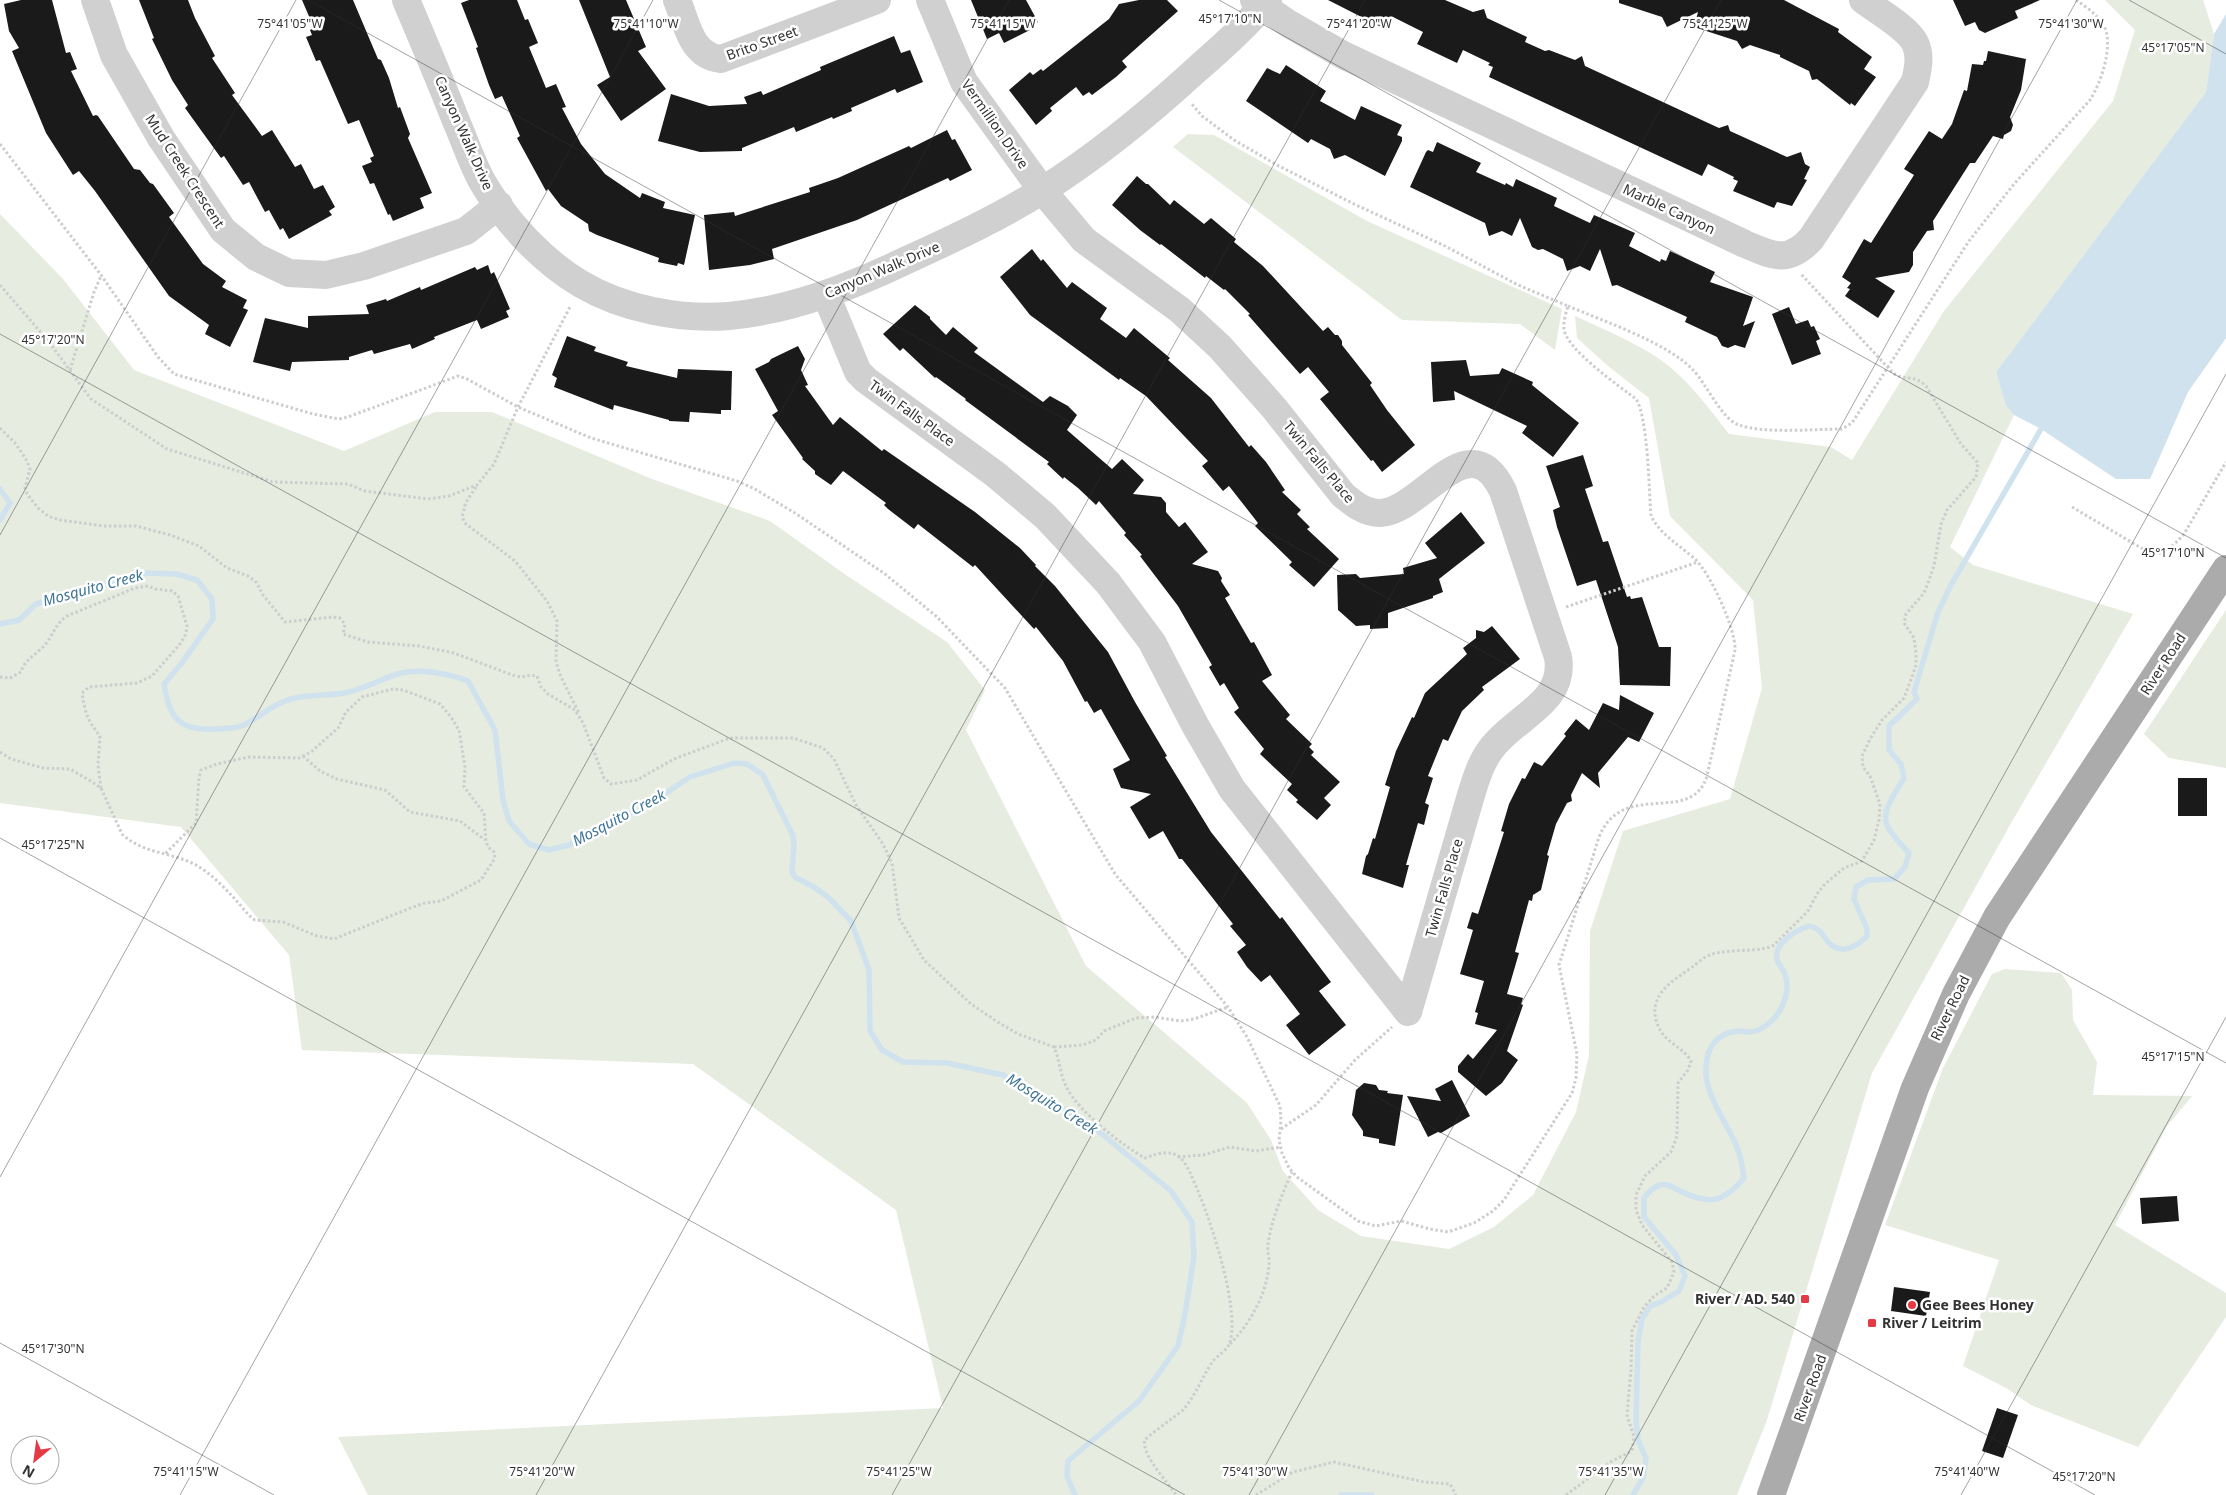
<svg xmlns="http://www.w3.org/2000/svg" width="2226" height="1495" font-family="'Noto Sans',sans-serif">
  <rect width="100%" height="100%" fill="#fff"/>
  <g fill="#e6ecdf">
    <path d="M2105 0H2203L2214 34 2206 92 1996 372 2006 406 2014 415 1950 547 1973 565 2133 614 2010 825 1872 1073 1767 1420 1737 1495H368L338 1437 943 1408 896 1210 693 1064 302 1050 289 955 181 827 0 803V214L63 279 134 370 344 451 435 412H492L652 479 770 521 846 575 947 642 985 690 966 730 1086 966 1247 1103 1271 1140 1283 1171 1318 1210 1361 1236 1449 1249 1494 1227 1533 1195 1576 1112 1589 1055 1590 931 1623 831 1730 799 1762 688 1753 600 1670 516 1649 398 1608 366 1577 338 1575 316C1607 331 1643 345 1670 367 1693 386 1711 411 1729 434L1831 447 1852 460 1944 311 2113 101 2135 30Z"/>
    <path d="M1188 134 1214 135 1367 221 1562 309 1555 350 1520 324 1402 320 1173 147Z"/>
    <path d="M2226 610V768L2169 758 2144 734Z"/>
    <path d="M2005 969 2061 973 2072 990 2073 1020 2097 1062 2093 1095 2192 1096 2167 1126 2115 1225 2226 1293V1317L2138 1447 2031 1405 2006 1388 1963 1366 1999 1260 1885 1225 1943 1068 1992 974Z"/>
  </g>
  <path fill="#cfe2ee" d="M2226 14V338L2188 392 2150 479H2116L2041 429 2014 415 2006 406 1996 372 2206 92 2214 34Z"/>
  <g fill="none" stroke-linecap="round" stroke-linejoin="round">
    <g stroke="#cfe2ee" stroke-width="5.5">
      <path d="M0 489 10 503 0 520"/>
      <path d="M0 624 19 620 36 604 145 573 176 574 197 580 212 599 213 619 181 664 164 684C169 718 179 731 215 729 223 728 234 729 241 726 261 718 269 705 291 699 308 694 326 696 344 693 363 690 382 678 401 673 421 668 449 674 468 681L495 730 503 800 509 821 529 844 549 850 569 845 617 816 639 811 690 777 734 763 747 764 763 775 793 836 794 847 792 872 795 877 814 887 829 898 851 921 869 970 870 1031 882 1050 903 1062 947 1063 1003 1075 1091 1125 1171 1191 1192 1222 1194 1257 1185 1314 1178 1346 1139 1401 1068 1461 1067 1476 1075 1495"/>
      <path d="M1341 1495H1372"/>
      <path d="M1633 1495 1643 1478 1646 1458 1638 1440 1636 1420 1638 1341 1642 1319 1650 1306 1661 1302 1679 1291 1685 1276 1676 1255 1644 1217V1198C1648 1193 1653 1187 1660 1185 1667 1183 1672 1187 1678 1190 1708 1205 1722 1204 1744 1178 1742 1167 1741 1155 1736 1145 1726 1121 1704 1094 1706 1067 1707 1047 1716 1034 1737 1031 1743 1031 1750 1033 1756 1031 1765 1027 1774 1020 1779 1012 1786 1000 1790 985 1784 972 1782 968 1778 964 1777 959 1773 943 1797 930 1809 926 1821 928 1822 935 1829 943 1843 956 1857 946 1867 936V929L1854 899 1856 887 1868 880 1894 879 1905 867 1909 853C1876 818 1881 817 1904 778L1901 764 1889 750V726L1917 699 1914 692 1938 612 1951 585 2041 429"/>
    </g>
  </g>
  <g fill="#1a1a1a">
    <path d="M21 0H52L66 53 70 52 77 69 71 71 93 116 96 115 98 116 134 169 140 170 150 183 153 184 174 213 169 217 203 264 226 281 222 287 247 300 243 308 248 310 230 347 205 334 209 325 169 296 95 191 79 171 73 175 46 133 12 51 19 48 9 31 4 4Z"/>
    <path d="M139 0H188L195 18 215 56 212 58 235 93 232 95 262 136 272 130 295 167 301 164 314 189 323 185 335 207 329 211 332 215 289 239 283 228 280 230 269 210 265 212 249 182 243 185 224 156 221 158 185 108 188 105 172 80 152 39 154 38Z"/>
    <path d="M302 0H353L378 59 381 60 389 78 398 108 400 107 410 134 408 138 432 193 420 198 424 208 393 221 390 214 388 215 374 183 370 184 362 166 372 162 370 158 374 156 359 120 348 124 320 60 316 61 306 37 312 35 310 30 314 28Z"/>
    <path d="M469 0H517L525 20 528 19 538 43 529 47 546 88 556 84 566 107 562 108 581 144 605 174 640 198 642 193 665 202 663 208 695 215 684 265 678 263 677 266 658 262 659 258 597 235 589 231 588 224 561 206 548 189 546 191 517 138 520 136 502 96 495 99 489 85 476 48 478 47 461 3Z"/>
    <path d="M579 0H626L646 47 638 51 666 89 621 121 597 85 610 77Z"/>
    <path d="M971 0H1026L1038 22 1029 27 1030 30 1004 43 999 33 987 39Z"/>
    <path d="M1139 0H1167L1178 11 1122 61 1127 67 1116 77 1092 95 1089 92 1083 96 1076 87 1050 108 1052 111 1036 125 1009 90 1030 72 1033 75 1041 69 1043 71 1109 19 1119 4Z"/>
    <path d="M1328 0H1445L1473 12 1484 9 1487 18 1527 37 1525 42 1545 51 1549 50 1575 60 1582 56 1585 66 1719 128 1728 125 1730 131 1787 157 1801 152 1805 164 1810 167 1804 179 1807 180 1792 206 1777 202 1774 208 1733 191 1738 181 1733 179 1734 177 1708 164 1702 176 1489 77 1493 67 1488 65 1490 63 1463 50 1457 63 1417 44 1423 32 1393 17 1387 30Z"/>
    <path d="M1619 0H1784L1839 29 1838 32 1872 57 1864 69 1876 77 1855 106 1851 103 1850 105 1817 79 1812 80 1809 71 1780 57V55L1750 45 1742 49 1737 41 1694 27 1698 12 1667 27 1662 17 1619 3Z"/>
    <path d="M1953 0H2040L2015 11 2018 18 1985 33 1979 30 1975 22 1965 26Z"/>
    <path d="M894 36 901 53 910 50 923 82 897 93 895 89 851 108 852 111 833 119 832 117 796 132 794 127 742 148V151L700 152 658 141 671 94 709 106 747 104 744 97 761 91 763 95 821 70 820 67Z"/>
    <path d="M1988 51 2026 59 2021 90 2010 117 2013 125 2011 131 2004 135 2003 139 1993 136 1975 163H1970L1933 221 1934 230 1927 231 1913 252V265L1909 272 1875 278 1895 291 1878 318 1845 296 1850 289 1847 288 1851 283 1842 277 1864 239 1871 243 1914 175 1904 169 1929 131 1942 139 1952 124 1964 90 1967 91 1972 64 1983 65 1984 61H1986Z"/>
    <path d="M1286 65 1326 91 1320 101 1355 120 1361 106 1402 125 1397 135 1402 137V141L1385 176 1345 155 1334 159 1330 149 1311 139 1308 143 1246 101 1267 68 1280 74Z"/>
    <path d="M947 130 952 140 955 139 972 170 950 181 948 178 857 220 772 249 774 259 750 265 709 270 704 215 734 212 735 216 810 192 809 188 838 178 909 146 911 148Z"/>
    <path d="M1437 142 1481 163 1476 172 1505 185 1506 183 1513 187 1516 179 1557 198 1554 206 1590 223 1594 215 1635 233 1629 246 1660 262 1661 259 1666 261 1670 251 1715 272 1710 282 1753 297 1743 326 1755 321 1745 348 1735 345 1728 348 1722 346 1717 337 1685 322 1687 317 1617 285 1612 286 1600 249 1590 271 1580 266 1567 271 1563 259 1543 249 1538 250 1532 247 1520 218 1512 236 1502 231 1489 236 1485 223 1410 187 1426 152 1428 150 1433 152Z"/>
    <path d="M1137 176 1146 184H1148L1170 205 1174 200 1204 224 1211 218 1236 239 1234 242 1263 266 1323 331 1328 327 1335 335H1338L1342 341V345L1372 383 1370 385 1387 410 1415 445 1382 472 1373 460 1371 461 1320 399 1329 392 1308 367 1300 374 1248 315 1250 314 1225 289 1224 290 1206 276 1205 278 1161 244 1160 245 1140 230 1112 205Z"/>
    <path d="M1032 249 1041 261 1043 259 1067 288 1072 282 1107 308 1100 319 1126 338 1134 328 1170 358 1168 360 1211 398 1249 447 1251 445 1266 462 1285 490 1282 492 1301 510 1297 514 1310 527 1307 529 1339 559 1314 587 1289 565 1292 562 1255 526 1258 523 1229 486 1223 491 1202 466 1208 461 1146 396 1120 378 1119 380 1030 315 1000 277Z"/>
    <path d="M488 265 491 274 494 272 510 309 506 311 509 317 481 329 477 320 434 337 435 339 412 349 410 344 374 354 372 350 349 357V360L292 362 290 371 253 362 265 318 308 328V316L369 314 366 305 386 299 387 301 420 287 421 290 475 267 477 270Z"/>
    <path d="M915 305 930 317V319L946 335 953 327 978 348 974 352 1043 402 1050 396 1068 406 1077 415 1067 430 1112 469 1122 459 1144 480 1133 494 1161 497 1166 503V512L1179 527 1185 522 1208 552 1192 564 1218 571 1222 578 1221 581 1230 595 1225 598 1251 643 1254 642 1272 675 1262 681 1290 715 1286 719 1312 744 1309 747 1314 752 1311 755 1340 782 1324 798 1331 805 1317 820 1296 802 1298 800 1287 790 1292 784 1260 754 1264 749 1234 712 1239 708 1224 683 1220 686 1209 667 1212 665 1178 606 1140 556 1142 555 1124 535 1126 533 1099 501 1096 505 1078 488 1064 477 1063 479 1047 464 1049 462 965 400 966 399 936 377 935 378 903 348 900 351 883 334Z"/>
    <path d="M1789 307 1796 324 1808 320 1811 327 1814 326 1820 339 1816 341 1821 354 1792 365 1772 314Z"/>
    <path d="M567 336 596 347 594 351 628 362 626 366 677 378 678 369 732 371 731 410H721V414L690 412 689 422 669 421V420L614 405 613 410 554 387 557 378 552 375Z"/>
    <path d="M798 346 805 359 801 370 808 385 805 386 833 425 840 417 882 451 884 449 975 512 1020 548 1036 565 1035 566 1055 586 1108 652 1135 702 1167 756 1165 757 1211 832 1280 919 1282 917 1331 982 1319 991 1346 1025 1309 1055 1286 1025 1300 1014 1270 975 1261 982 1247 967 1237 952 1246 945 1230 926 1233 924 1182 859H1179L1163 831 1149 839 1130 807 1151 794 1121 788 1113 769 1130 760 1101 709 1094 713 1087 701 1085 702 1063 661 1036 627 1034 629 975 565 973 567 918 524 914 529 888 509 884 505 886 503 843 471 831 485 815 474V471L802 459 803 458 772 415 778 411 755 369 769 362 771 359Z"/>
    <path d="M1466 360 1470 376 1499 374 1502 368 1533 382 1532 385 1579 423 1553 457 1522 433 1527 426 1454 391 1455 400 1433 402 1431 362Z"/>
    <path d="M1583 455 1593 486 1585 489 1603 542 1608 541 1627 597 1630 596 1631 599 1642 597 1659 647H1671L1670 686 1620 685 1618 647 1596 580 1577 586 1557 527 1553 510 1560 507 1546 466Z"/>
    <path d="M1461 512 1485 543 1439 579 1443 592 1433 596V598L1388 613V628L1370 629V625L1356 626 1338 610 1337 575 1356 574 1360 578 1404 574 1403 568 1437 558 1425 543Z"/>
    <path d="M1492 626 1520 659 1482 687 1484 690 1462 711 1448 741 1443 739 1428 776 1433 778 1425 803 1429 805 1424 825 1418 823 1406 865H1409L1403 888 1362 874 1366 856 1368 854 1373 838 1375 839 1390 787 1385 785 1396 751 1412 717 1414 718 1425 693 1467 654 1463 648 1476 638V630L1484 632Z"/>
    <path d="M1620 695 1654 713 1639 742 1628 737 1598 773 1600 788 1582 773 1571 795 1572 801 1567 803 1556 824 1547 855 1549 856 1541 890 1533 895 1532 901 1529 900 1515 952 1519 953 1507 994 1523 998 1521 1004 1523 1005 1507 1051 1518 1060 1502 1083 1486 1096 1458 1072V1066L1468 1054 1473 1059 1497 1030 1475 1024 1478 1013 1475 1012 1484 981 1460 974 1473 930 1467 928 1472 912 1478 914 1504 832 1501 831 1509 804 1522 778 1525 779 1534 762 1542 766 1566 736 1564 734 1576 719 1589 730 1603 703 1619 710Z"/>
    <rect x="2178" y="778" width="29" height="38"/>
    <path d="M1452 1080 1470 1116 1441 1133 1438 1132 1428 1137 1407 1096 1441 1101 1435 1089Z"/>
    <path d="M1364 1083 1376 1085 1379 1090 1388 1091 1387 1093 1403 1095 1395 1146 1379 1143V1139L1363 1136V1131L1352 1115 1356 1090Z"/>
    <path d="M2177 1196 2179 1221 2142 1224 2140 1198Z"/>
    <path d="M1894 1287 1930 1292 1926 1316 1891 1311Z"/>
    <path d="M1997 1408 2018 1415 2003 1458 1982 1451Z"/>
  </g>
  <g fill="none" stroke-linecap="round" stroke-linejoin="round">
    <g stroke="#cdcdcd" stroke-width="3" stroke-dasharray="2.5 2.5" stroke-linecap="butt">
      <path d="M0 144 101 275 158 357 174 374 313 414 339 419 348 417 458 376 467 379 518 407 591 438 737 481 753 488 795 513 885 574 936 616 1005 688 1115 874 1228 1007 1247 1037 1280 1106 1281 1121 1279 1140 1282 1153 1289 1168 1297 1177 1358 1221 1376 1226 1401 1221 1430 1229 1448 1232 1474 1223 1493 1211 1504 1200 1572 1093 1576 1078 1577 1054 1559 965 1599 837C1623 778 1691 827 1707 776L1735 650C1736 629 1710 573 1695 559 1679 545 1661 535 1651 516 1649 491 1648 417 1636 399 1619 386 1566 349 1564 329 1563 322 1566 313 1568 306L1518 285 1445 246 1354 204 1277 165 1234 140 1202 116 1191 103"/>
      <path d="M0 285 49 342 91 399 167 449 273 482 348 484 365 491 428 499 449 496 477 485 494 464 518 407 571 305"/>
      <path d="M1568 306C1603 321 1668 343 1693 370 1706 383 1722 420 1739 425 1764 434 1814 429 1842 429L1852 423 1969 241 2014 184 2090 100C2101 83 2114 45 2104 26 2098 15 2086 7 2076 0"/>
      <path d="M70 370 94 292 101 276"/>
      <path d="M0 428 16 444 27 461 30 469 25 488 27 494 38 508 48 516 59 520 105 526H136L170 535 199 546 227 568 248 576 256 582 263 595 285 622 333 617 340 618 345 624 343 634 368 642 419 646 454 653 515 676C524 678 529 674 537 676L541 687 548 694 575 710 583 723 604 778 611 784 637 780 674 759 730 738H793L823 748 834 759 856 805 883 844 892 863 899 918 924 960 971 1004 996 1021 1018 1034 1054 1047C1060 1061 1060 1075 1067 1088 1078 1111 1123 1146 1145 1158 1177 1146 1183 1155 1195 1184 1210 1218 1240 1307 1230 1342 1228 1350 1218 1355 1213 1361 1202 1377 1196 1395 1183 1410 1176 1416 1146 1437 1145 1440 1140 1453 1169 1484 1176 1495"/>
      <path d="M476 487 466 502 462 517 466 524 515 561 547 601 557 621 556 662 561 677 579 713"/>
      <path d="M2072 507 2153 555C2166 553 2175 544 2184 534L2226 462"/>
      <path d="M1566 607 1698 562"/>
      <path d="M0 677 10 678 21 672C24 660 37 654 45 645 53 635 56 623 67 616L135 588 148 586 155 589 172 591 178 596 187 626 186 634 180 644 152 676 137 683 89 687 82 693C85 712 87 720 100 736L98 765 101 789"/>
      <path d="M0 752 11 759 43 768 70 769 89 780 101 788 122 834C143 854 172 852 196 865 210 873 223 886 234 898 241 905 246 914 255 920L283 922 317 936 334 939 413 907 425 903 441 901 481 880 495 858 494 852 488 847 486 841 484 813 464 787 465 767 459 730 451 717 440 704 403 690 393 689 362 697 346 712 338 728 311 752 299 758 249 757 217 764 201 770 199 778 196 823 164 855"/>
      <path d="M303 756 320 771 337 779 385 790 410 812 460 821 485 840"/>
      <path d="M1054 1047 1083 1045 1096 1040 1104 1031 1136 1018 1154 1017 1181 1021 1194 1019 1228 1007"/>
      <path d="M1281 1129 1316 1105 1355 1060 1392 1027"/>
      <path d="M1178 1157 1203 1155 1230 1147 1256 1151 1281 1147"/>
      <path d="M1230 1344C1250 1324 1267 1293 1269 1265 1270 1258 1267 1252 1268 1245 1270 1224 1283 1191 1292 1172"/>
      <path d="M1256 1495 1293 1472 1334 1462 1424 1482 1450 1484 1456 1495"/>
      <path d="M1566 1495 1612 1461 1632 1451 1634 1437 1627 1415 1631 1370 1632 1331 1644 1307 1654 1296 1667 1288 1674 1272 1672 1262 1642 1225 1636 1210V1195L1645 1176 1671 1152 1677 1136 1678 1083 1688 1070 1691 1061C1683 1047 1666 1043 1659 1028 1645 998 1669 983 1691 968 1697 964 1703 957 1710 955 1726 948 1762 953 1774 945L1808 911 1817 894 1825 884 1844 868 1862 861 1874 840 1879 820 1880 804 1870 776 1863 767 1862 756 1870 739 1882 720 1904 698 1912 677 1916 665V653L1914 638 1904 623 1906 614 1924 593 1928 583 1934 566 1941 524 1947 510 1976 477 1978 463 1961 444 1926 386C1914 374 1904 381 1893 373L1800 273"/>
    </g>
    <g stroke="#d0d0d0" stroke-width="28">
      <path d="M95 0 114 55 161 138 223 230 256 257 289 273 326 275 364 266 466 231 499 205"/>
      <path d="M406 0C423 40 440 80 456 121 465 141 472 164 483 183 506 222 542 261 581 284 623 309 681 320 729 316 792 310 850 287 907 260 953 239 1000 217 1043 190 1097 156 1148 114 1195 71 1220 49 1246 26 1268 0"/>
      <path d="M677 0C687 24 691 56 721 59L877 0"/>
      <path d="M1254 0 1289 24 1343 55 1745 244C1773 256 1788 264 1811 239L1915 82C1918 69 1921 55 1915 43 1908 28 1876 10 1863 0"/>
      <path d="M826 295 858 372 866 380 995 474 1045 516 1108 583 1152 642 1195 725 1232 789 1408 1012 1471 795C1476 779 1481 762 1491 749 1514 717 1566 703 1558 657L1503 491C1469 420 1423 511 1380 513 1365 513 1354 504 1343 495L1274 408 1220 347 1180 310 1084 240 1042 190 964 82 930 0"/>
    </g>
    <path stroke="#ababab" stroke-width="28" d="M1771 1495 1915 1088 1956 994 1997 917 2226 569"/>
  </g>
  <path fill="none" stroke="#333" stroke-width="1" stroke-opacity="0.45" d="M308 0 2226 1063M1219 0 2226 558M2129 0 2226 54M0 334 2095 1495M0 535 296 0M0 838 1185 1495M0 1177 653 0M0 1343 274 1495M180 1495 1009 0M536 1495 1365 0M892 1495 1721 0M1249 1495 2077 0M1605 1495 2226 374M1961 1495 2226 1017"/>
  <g fill="#e63946" stroke="#fff" stroke-width="2">
    <rect x="1800" y="1294" width="10" height="10" rx="2.5"/>
    <circle cx="1912" cy="1305" r="5"/>
    <rect x="1867" y="1318" width="10" height="10" rx="2.5"/>
  </g>
  <g text-anchor="middle" stroke-width="5" stroke-linejoin="round" paint-order="stroke">
    <g font-size="14" fill="#333" stroke="#fff">
      <text transform="translate(762 43) rotate(-20)" y="5">Brito Street</text>
      <text transform="translate(995 124) rotate(55)" y="5">Vermillion Drive</text>
      <text transform="translate(464 133) rotate(66)" y="5">Canyon Walk Drive</text>
      <text transform="translate(185 171) rotate(57)" y="5">Mud Creek Crescent</text>
      <text transform="translate(1669 209) rotate(25)" y="5">Marble Canyon</text>
      <text transform="translate(882 270) rotate(-23)" y="5">Canyon Walk Drive</text>
      <text transform="translate(912 413) rotate(36)" y="5">Twin Falls Place</text>
      <text transform="translate(1319 462) rotate(50)" y="5">Twin Falls Place</text>
      <text transform="translate(2163 664) rotate(-57)" y="5">River Road</text>
      <text transform="translate(1444 888) rotate(-74)" y="5">Twin Falls Place</text>
      <text transform="translate(1950 1008) rotate(-64)" y="5">River Road</text>
      <text transform="translate(1810 1388) rotate(-70)" y="5">River Road</text>
    </g>
    <g font-size="14" font-weight="bold" fill="#333" stroke="#fff" text-anchor="start">
      <text x="1795" y="1304" text-anchor="end">River / AD. 540</text>
      <text x="1922" y="1310">Gee Bees Honey</text>
      <text x="1882" y="1328">River / Leitrim</text>
    </g>
    <g font-size="15" font-style="italic" fill="#3f7597" stroke="#fff">
      <text transform="translate(93 588) rotate(-15)" y="5">Mosquito Creek</text>
      <text transform="translate(619 818) rotate(-28)" y="5">Mosquito Creek</text>
      <text transform="translate(1052 1104) rotate(31)" y="5">Mosquito Creek</text>
    </g>
  </g>
  <g font-size="12" text-anchor="middle" fill="#333" stroke="#fff" stroke-width="5" stroke-linejoin="round" paint-order="stroke">
    <text x="1230" y="23">45°17'10"N</text>
    <text x="290" y="28">75°41'05"W</text>
    <text x="646" y="28">75°41'10"W</text>
    <text x="1003" y="28">75°41'15"W</text>
    <text x="1359" y="28">75°41'20"W</text>
    <text x="1715" y="28">75°41'25"W</text>
    <text x="2071" y="28">75°41'30"W</text>
    <text x="2173" y="52">45°17'05"N</text>
    <text x="53" y="344">45°17'20"N</text>
    <text x="2173" y="557">45°17'10"N</text>
    <text x="53" y="849">45°17'25"N</text>
    <text x="2173" y="1061">45°17'15"N</text>
    <text x="53" y="1353">45°17'30"N</text>
    <text x="186" y="1476">75°41'15"W</text>
    <text x="542" y="1476">75°41'20"W</text>
    <text x="899" y="1476">75°41'25"W</text>
    <text x="1255" y="1476">75°41'30"W</text>
    <text x="1611" y="1476">75°41'35"W</text>
    <text x="1967" y="1476">75°41'40"W</text>
    <text x="2084" y="1481">45°17'20"N</text>
  </g>
  <g transform="translate(35 1460) rotate(209)"><circle r="24" fill="#ffffff" stroke="#adadad"/>
  <path d="M0-4L9 19L0 12L-9 19Z" fill="#e63946"/>
  <text y="-8" font-size="14" font-weight="bold" text-anchor="middle" fill="#333333">N</text>
  </g>
</svg>
